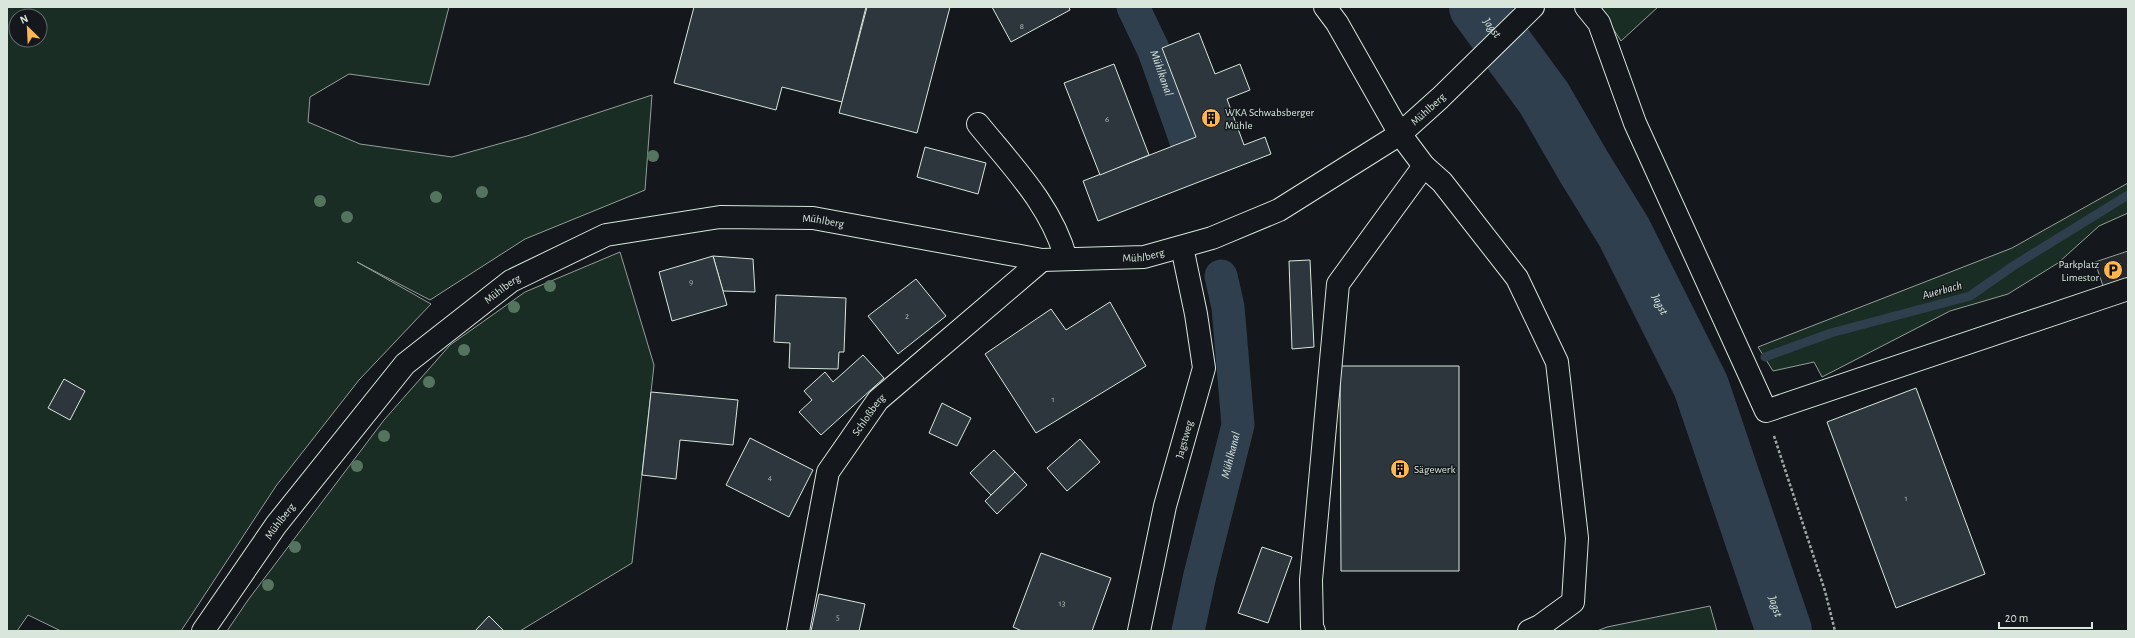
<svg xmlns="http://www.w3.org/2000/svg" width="2135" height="638" font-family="'Alegreya Sans',sans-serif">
  <rect width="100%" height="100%" fill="#14181c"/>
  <g fill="#1a2d24" stroke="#939e99" fill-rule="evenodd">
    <path d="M7 7H449L429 85 349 74 310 97 308 122 360 144 452 157 527 136 652 95 645 190 525 239 430 300 357 262 431 304 359 380 276 486 181 631H61L28 615 17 631H7ZM16 16H40V40H16Z"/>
    <path d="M1599 7H1658L1621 41Z"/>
    <path d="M2128 183V213L2099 226 2058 263 2008 294 1950 311 1822 377 1814 362 1773 371 1758 347 2012 248Z"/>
    <path d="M620 252 654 365 632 563 520 631H504L489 617 475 631H227L248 600 384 420 450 345 525 292Z"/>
    <path d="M1710 606 1717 631H1597L1607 627Z"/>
  </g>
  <path fill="#24282b" stroke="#939e99" d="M2128 251V278L2103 286 2095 262Z"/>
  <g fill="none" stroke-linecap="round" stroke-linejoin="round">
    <path stroke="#2f3f4d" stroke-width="9" d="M1765 357 1831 333 1970 296 2013 266 2128 195"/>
    <g stroke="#2f3f4d" stroke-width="33">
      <path id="s1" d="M1133 7 1154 51 1186 141"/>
      <path id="s2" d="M1188 631 1200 575 1238 425 1228 307 1221 276"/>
    </g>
    <path stroke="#2f3f4d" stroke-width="56" id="s3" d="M1477 7 1544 98 1584 167 1624 232 1701 386 1784 631"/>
  </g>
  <g fill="#2c363c" stroke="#d8e6dc">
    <path d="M694 7H866L842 102 782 87 776 110 674 83Z"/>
    <path d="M867 7H950L917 133 839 113Z"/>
    <path d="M992 7H1069L1070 10 1011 42Z"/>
    <path d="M1199 33 1215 74 1240 64 1250 90 1227 99 1244 145 1265 137 1271 154 1098 221 1083 181 1196 137 1162 48Z"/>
    <path d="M1114 64 1149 155 1100 175 1064 83Z"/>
    <path d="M925 147 986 163 978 194 917 177Z"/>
    <path d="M713 256 753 259 755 292 723 291Z"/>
    <path d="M713 256 727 305 672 321 659 272Z"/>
    <path d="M1310 260 1314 347 1292 349 1289 261Z"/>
    <path d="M916 279 946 316 898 354 868 316Z"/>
    <path d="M776 295 846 298 844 352H839L838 369 789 368 790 343 774 342Z"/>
    <path d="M1110 302 1146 366 1036 433 985 354 1051 309 1066 330Z"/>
    <path d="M863 355 884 378 821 435 799 412 812 400 804 391 825 372 833 382Z"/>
    <path d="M1340 366H1459V571H1341Z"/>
    <path d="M64 379 85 391 70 420 48 408Z"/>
    <path d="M1916 388 1985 574 1896 608 1827 422Z"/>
    <path d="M651 392 738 400 733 445 680 440 676 479 642 475Z"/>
    <path d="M942 403 971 418 957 446 929 433Z"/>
    <path d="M750 438 813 470 789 517 726 485Z"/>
    <path d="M1080 439 1100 462 1067 491 1047 468Z"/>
    <path d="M994 450 1015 472 991 495 970 473Z"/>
    <path d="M1015 472 1027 485 997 514 985 501Z"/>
    <path d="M1262 547 1292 557 1268 623 1238 613Z"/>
    <path d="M1041 553 1111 578 1092 631H1022L1013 627Z"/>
    <path d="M819 594 865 604 859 631H811Z"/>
    <path d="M489 616 504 631H475Z"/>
  </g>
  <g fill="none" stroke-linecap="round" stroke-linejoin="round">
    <defs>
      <g id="minor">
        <path d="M1325 7 1337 23 1400 134 1424 166 1442 182 1517 278 1557 362 1577 538 1573 602 1540 626 1529 631"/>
        <path d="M1586 7 1599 23 1635 123 1766 411 2128 289"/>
        <path d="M978 124C1012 166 1052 206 1066 259"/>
        <path id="s4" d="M203 631 276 525 405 364 511 281 606 235 720 217 813 218 1042 260 1144 257 1212 238 1279 210 1400 134 1440 98 1533 7"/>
        <path id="s5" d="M798 631 828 472 878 400 1042 260"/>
        <path id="s6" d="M1139 631 1165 506 1204 368 1196 314 1182 247"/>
        <path d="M1314 631 1312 627 1311 580 1338 284 1424 166"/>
      </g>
    </defs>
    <use href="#minor" stroke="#d8e6dc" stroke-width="24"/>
    <path stroke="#9da8a2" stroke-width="2.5" stroke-dasharray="3 2" stroke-linecap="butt" d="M1774 436 1825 591 1835 631"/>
    <use href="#minor" stroke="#14181c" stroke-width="22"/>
  </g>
  <g fill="#55745f">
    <circle cx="653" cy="156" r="6"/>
    <circle cx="482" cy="192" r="6"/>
    <circle cx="436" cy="197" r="6"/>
    <circle cx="320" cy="201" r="6"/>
    <circle cx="347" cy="217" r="6"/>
    <circle cx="550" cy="286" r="6"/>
    <circle cx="514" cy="307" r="6"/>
    <circle cx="464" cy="350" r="6"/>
    <circle cx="429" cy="382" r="6"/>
    <circle cx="384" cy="436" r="6"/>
    <circle cx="357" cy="466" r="6"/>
    <circle cx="295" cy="547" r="6"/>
    <circle cx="268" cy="585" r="6"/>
  </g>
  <defs>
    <symbol id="building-disc" viewBox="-11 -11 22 22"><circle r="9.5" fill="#ffb74d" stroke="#14181c"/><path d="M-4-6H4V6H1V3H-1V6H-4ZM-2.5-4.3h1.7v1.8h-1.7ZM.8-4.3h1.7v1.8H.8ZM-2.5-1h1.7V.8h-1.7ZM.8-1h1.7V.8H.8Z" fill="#111"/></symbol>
    <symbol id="parking-disc" viewBox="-11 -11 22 22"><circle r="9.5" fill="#ffb74d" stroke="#14181c"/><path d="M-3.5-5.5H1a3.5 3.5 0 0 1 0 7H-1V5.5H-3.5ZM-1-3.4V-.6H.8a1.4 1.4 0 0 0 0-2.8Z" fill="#111"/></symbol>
  </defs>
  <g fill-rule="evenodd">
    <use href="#building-disc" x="1200" y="107" width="22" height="22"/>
    <use href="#parking-disc" x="2102" y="259" width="22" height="22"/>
    <use href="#building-disc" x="1389" y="458" width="22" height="22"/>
  </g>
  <g text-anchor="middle" stroke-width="3" stroke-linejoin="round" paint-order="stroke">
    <g font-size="9" fill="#adbab4">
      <text x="1022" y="29">8</text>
      <text x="1107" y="122">6</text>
      <text x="691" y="285">9</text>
      <text x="907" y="319">2</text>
      <text x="1053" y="402">1</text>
      <text x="770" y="480">4</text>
      <text x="1906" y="501">1</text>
      <text x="1062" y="606">13</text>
      <text x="838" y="620">5</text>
    </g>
    <g font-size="11" fill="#d8e6dc" stroke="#14181c">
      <text dy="4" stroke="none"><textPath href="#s4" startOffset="1442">Mühlberg</textPath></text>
      <text dy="4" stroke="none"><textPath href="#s4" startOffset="794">Mühlberg</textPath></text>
      <text dy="4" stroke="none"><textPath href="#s4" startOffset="1118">Mühlberg</textPath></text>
      <text dy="4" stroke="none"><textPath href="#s4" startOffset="458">Mühlberg</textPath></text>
      <text dy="4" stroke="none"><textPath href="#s5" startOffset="232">Schloßberg</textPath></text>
      <text dy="4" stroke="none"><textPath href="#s6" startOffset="197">Jagstweg</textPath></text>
      <text dy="4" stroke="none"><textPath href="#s4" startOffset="134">Mühlberg</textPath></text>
    </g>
    <g font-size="11" fill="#d8e6dc" stroke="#14181c" text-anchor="start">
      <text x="1225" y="116">WKA Schwabsberger<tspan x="1225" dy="13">Mühle</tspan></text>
      <text x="2099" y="268" text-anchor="end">Parkplatz<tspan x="2099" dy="13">Limestor</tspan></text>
      <text x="1414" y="473">Sägewerk</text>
    </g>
    <g font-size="12" font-style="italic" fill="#d8e6dc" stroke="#14181c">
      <text dy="4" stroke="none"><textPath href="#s3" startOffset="26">Jagst</textPath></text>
      <text dy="4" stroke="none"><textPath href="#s1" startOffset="72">Mühlkanal</textPath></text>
      <text transform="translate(1942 290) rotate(-15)" y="4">Auerbach</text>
      <text dy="4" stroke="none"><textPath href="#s3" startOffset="350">Jagst</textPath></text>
      <text dy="4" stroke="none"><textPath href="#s2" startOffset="181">Mühlkanal</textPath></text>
      <text dy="4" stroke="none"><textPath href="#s3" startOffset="674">Jagst</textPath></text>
    </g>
  </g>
  <rect width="2135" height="638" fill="none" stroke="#d8e6dc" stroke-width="16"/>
  <g transform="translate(28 28) rotate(336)"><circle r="19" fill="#14181c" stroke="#626a69"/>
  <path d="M0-3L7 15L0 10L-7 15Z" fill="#ffb74d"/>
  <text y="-6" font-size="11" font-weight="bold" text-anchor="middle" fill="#d8e6dc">N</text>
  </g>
  <path d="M1999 622v6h93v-6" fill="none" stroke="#d8e6dc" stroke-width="2"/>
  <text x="2005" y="622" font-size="12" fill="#d8e6dc" stroke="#14181c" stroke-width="3" paint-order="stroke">20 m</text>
</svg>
